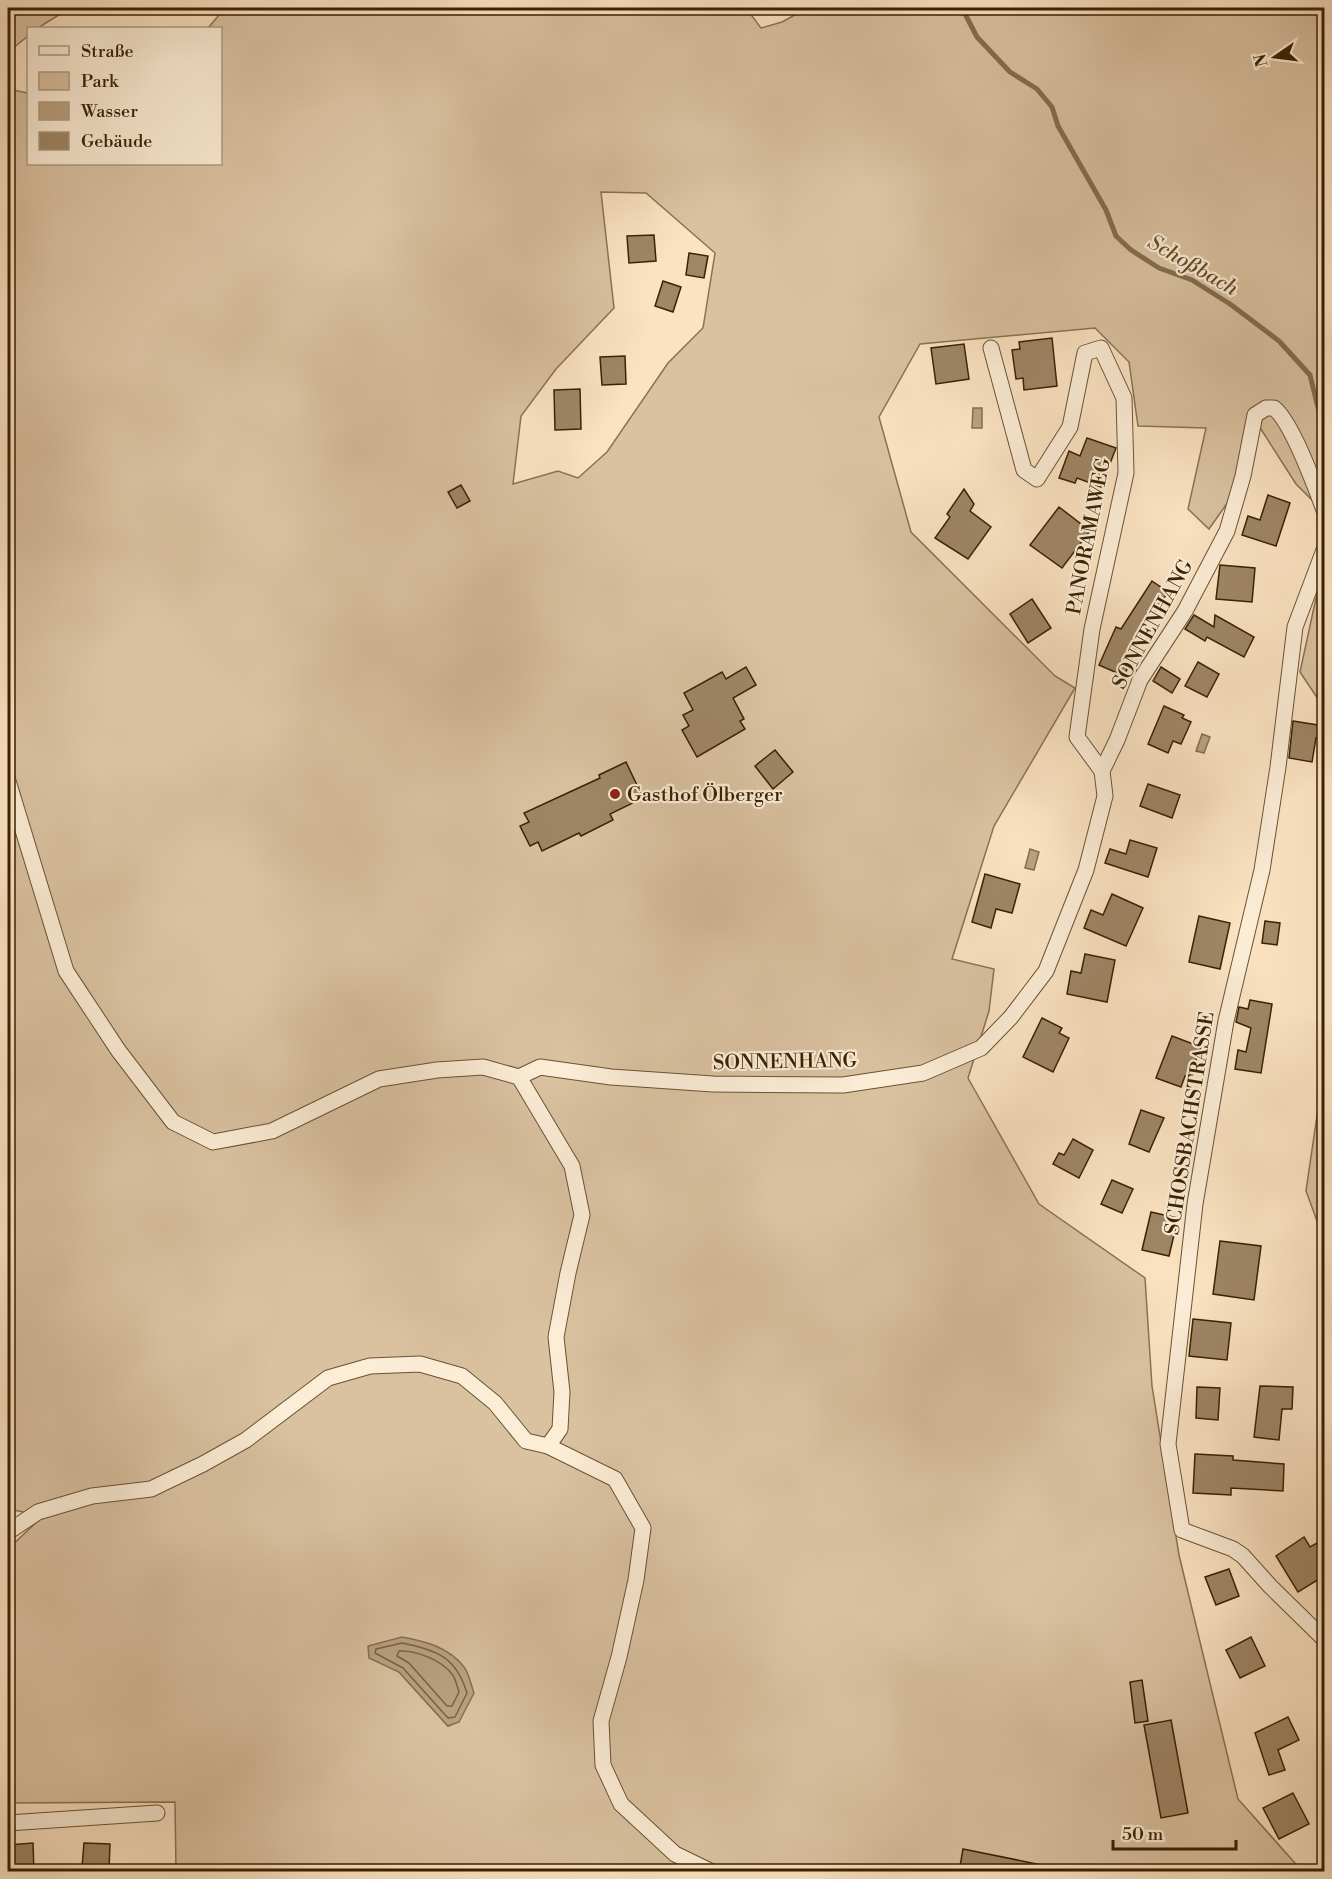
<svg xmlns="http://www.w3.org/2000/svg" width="1332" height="1879" font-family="'Libre Bodoni',serif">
  <rect width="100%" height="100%" fill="#fbe3c2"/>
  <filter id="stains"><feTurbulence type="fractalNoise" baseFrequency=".00333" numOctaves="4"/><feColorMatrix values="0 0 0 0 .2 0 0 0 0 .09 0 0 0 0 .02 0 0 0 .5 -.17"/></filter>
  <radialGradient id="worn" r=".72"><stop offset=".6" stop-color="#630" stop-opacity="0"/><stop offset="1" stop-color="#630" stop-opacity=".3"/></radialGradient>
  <g fill="#dac2a1" stroke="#8a7252" stroke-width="1.5" fill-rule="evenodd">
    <path d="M8 8H70L38 28H28V36L8 52Z"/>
    <path d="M225 8H746L761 28 782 22 802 11 824 8H1324V512L1296 484 1250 412 1235 492 1209 529 1188 509 1206 428 1138 426 1129 362 1095 328 920 344 879 417 911 532 1055 676 1075 688 994 826 952 959 994 969 989 1011 968 1078 1039 1204 1145 1278 1152 1386 1179 1555 1238 1799 1302 1871H176L175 1802 8 1803V1549L43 1516 8 1509V89L28 93V164H220V28H208ZM601 192 646 193 715 253 703 328 668 363 607 452 578 478 558 471 513 484 521 416 556 369 614 308ZM399 1672 459 1721 448 1726Z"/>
    <path d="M1324 579V708L1300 672 1316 598Z"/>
    <path d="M1324 1103V1240L1306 1191 1318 1109Z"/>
  </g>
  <g fill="#b9a181" stroke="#866e4e" stroke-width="1.5">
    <path d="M973 408H982V428H972Z"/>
    <path d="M1202 734 1210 737 1204 753 1196 751Z"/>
    <path d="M1030 849 1039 852 1034 870 1025 868Z"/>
    <path d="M402 1637C424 1641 449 1647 464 1667 469 1673 471 1685 474 1693L459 1722 448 1726 399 1672 369 1658 368 1646Z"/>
  </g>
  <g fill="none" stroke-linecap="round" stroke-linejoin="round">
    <g stroke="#796142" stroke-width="1.5">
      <path d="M402 1643C437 1650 456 1657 467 1693L455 1717 448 1718 403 1668 375 1653 376 1649Z"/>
      <path d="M399 1651C416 1650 441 1660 452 1674 456 1679 457 1686 459 1692L452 1706H447L409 1663 397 1656Z"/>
    </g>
    <g stroke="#866e4e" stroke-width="5">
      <path d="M962 8 977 37 1010 72 1037 89 1052 107 1058 126 1106 210 1116 236 1131 250 1159 268 1192 280 1230 304 1279 341 1310 375 1324 432"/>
      <path d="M1324 620 1320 629 1324 638"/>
    </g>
  </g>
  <g fill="#9e8666" stroke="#392102" stroke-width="1.5">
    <path d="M654 235 656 261 629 263 627 236Z"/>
    <path d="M689 253 708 256 704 278 686 275Z"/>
    <path d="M663 281 681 287 673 312 655 306Z"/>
    <path d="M1052 338 1057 386 1024 390 1023 378 1016 379 1012 350 1020 349 1019 342Z"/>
    <path d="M964 344 969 379 936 384 931 348Z"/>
    <path d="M625 356 626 384 602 385 600 357Z"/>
    <path d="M580 389 581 429 555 430 554 390Z"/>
    <path d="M1087 438 1116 448 1101 487 1077 478 1075 483 1059 478 1069 451 1080 456Z"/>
    <path d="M461 485 470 501 457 508 448 492Z"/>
    <path d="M964 489 974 504 970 511 991 527 968 559 935 538 950 517 947 514Z"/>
    <path d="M1268 495 1290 503 1276 546 1242 535 1248 516 1260 520Z"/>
    <path d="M1059 507 1090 531 1062 568 1030 545Z"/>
    <path d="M1220 565 1255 568 1252 602 1216 599Z"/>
    <path d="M1152 581 1168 592 1139 637 1141 638 1124 676 1099 665 1116 627 1121 629Z"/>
    <path d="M1032 599 1051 628 1028 643 1010 614Z"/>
    <path d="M1194 615 1214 627 1215 615 1254 637 1244 657 1207 637 1205 641 1185 629Z"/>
    <path d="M1198 662 1219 674 1207 697 1185 686Z"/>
    <path d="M746 667 756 685 733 698 744 719 740 721 745 729 697 757 682 730 689 726 683 715 693 710 684 693 722 672 726 679Z"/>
    <path d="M1161 667 1180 679 1172 693 1153 681Z"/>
    <path d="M1164 706 1184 715 1182 718 1191 722 1181 744 1173 741 1168 753 1148 744Z"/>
    <path d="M1293 721 1324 726V740L1316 738 1312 762 1289 758Z"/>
    <path d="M775 750 793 772 773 789 755 766Z"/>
    <path d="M626 762 643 798 610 814 613 820 581 836 579 833 542 851 538 842 530 846 520 826 529 822 524 813 600 778 599 775Z"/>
    <path d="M1148 784 1180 795 1172 818 1140 806Z"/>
    <path d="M1130 840 1157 848 1148 877 1105 863 1110 849 1126 854Z"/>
    <path d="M985 874 1020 884 1012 913 996 909 991 928 972 922Z"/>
    <path d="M1112 894 1143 908 1126 946 1084 928 1091 910 1103 915Z"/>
    <path d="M1199 916 1230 923 1220 969 1189 962Z"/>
    <path d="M1265 921 1280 923 1277 945 1262 943Z"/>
    <path d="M1085 954 1115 960 1107 1002 1067 994 1071 971 1081 973Z"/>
    <path d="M1250 1000 1272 1004 1261 1073 1235 1069 1238 1050 1246 1052 1251 1028 1236 1022 1239 1007 1248 1009Z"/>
    <path d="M1042 1018 1062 1028 1059 1033 1069 1038 1053 1072 1023 1057Z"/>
    <path d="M1172 1036 1201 1047 1189 1078 1185 1076 1181 1087 1156 1078Z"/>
    <path d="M1141 1110 1164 1118 1149 1152 1129 1144Z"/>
    <path d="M1073 1139 1093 1150 1079 1178 1053 1164 1059 1153 1064 1155Z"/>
    <path d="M1112 1180 1133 1189 1122 1213 1101 1204Z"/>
    <path d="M1151 1212 1178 1218 1169 1256 1142 1250Z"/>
    <path d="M1220 1241 1261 1246 1254 1300 1213 1294Z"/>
    <path d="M1193 1319 1231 1323 1227 1360 1189 1356Z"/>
    <path d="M1260 1386 1293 1387 1292 1409H1282L1279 1440 1254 1437Z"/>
    <path d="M1197 1387 1220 1388 1218 1420 1196 1418Z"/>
    <path d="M1195 1454 1233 1456V1460L1284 1464 1283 1491 1231 1488V1495L1193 1493Z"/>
    <path d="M1304 1537 1310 1547 1317 1543 1324 1555V1576L1298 1592 1276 1556Z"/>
    <path d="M1229 1569 1239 1596 1216 1605 1205 1577Z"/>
    <path d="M1251 1637 1265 1666 1240 1678 1226 1650Z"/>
    <path d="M1142 1680 1148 1721 1135 1723 1130 1682Z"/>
    <path d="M1288 1717 1299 1740 1278 1750 1285 1770 1269 1775 1255 1733Z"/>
    <path d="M1171 1720 1188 1813 1161 1818 1144 1725Z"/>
    <path d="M1293 1793 1309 1824 1279 1839 1263 1808Z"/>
    <path d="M33 1843 34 1872H8V1845Z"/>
    <path d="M84 1843 110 1844 109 1869 82 1867Z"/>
    <path d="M963 1849 1042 1865 1041 1872H959Z"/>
  </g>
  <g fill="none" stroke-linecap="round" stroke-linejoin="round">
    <defs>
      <g id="minor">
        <path d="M991 348 1024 470 1037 479 1070 427 1085 353 1101 348 1124 398 1126 473 1092 629 1077 737 1102 771"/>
        <path d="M1324 550 1295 627 1278 767 1262 870 1226 1021 1195 1204 1168 1444 1182 1530 1233 1549 1243 1556 1270 1586 1324 1639"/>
        <path d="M8 781 66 971 118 1050 173 1122 213 1142 272 1131 379 1079 437 1070 483 1067 519 1077 572 1166 582 1215 568 1273 556 1337 562 1392 560 1429 548 1446 526 1441 495 1403 462 1376 420 1364 370 1366 328 1378 246 1440 203 1464 151 1489 92 1496 38 1512 8 1532"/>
        <path d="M519 1077 540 1067 611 1077 713 1084 843 1085 923 1073 981 1048 1011 1017 1046 971 1086 870 1105 796 1102 771 1117 740 1140 680 1185 611 1227 531 1243 476 1255 415 1266 408H1274C1292 422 1315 486 1324 510"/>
        <path d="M548 1446 615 1479 643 1528 636 1580 619 1657 601 1721 603 1765 621 1804 675 1854 712 1872"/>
        <path d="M8 1823 157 1813"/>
      </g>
    </defs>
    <use href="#minor" stroke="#6a5232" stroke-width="17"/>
    <use href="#minor" stroke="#fcedd7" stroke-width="15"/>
  </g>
  <circle fill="#8f2418" stroke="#fcedd7" stroke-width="2" cx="615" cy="794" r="6"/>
  <g text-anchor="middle" stroke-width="4.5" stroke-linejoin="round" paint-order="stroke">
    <g font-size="20" fill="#392102" stroke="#fcedd7">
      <text transform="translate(1088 536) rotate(-79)" y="7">PANORAMAWEG</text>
      <text transform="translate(1152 624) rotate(-61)" y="7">SONNENHANG</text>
      <text transform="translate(785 1061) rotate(-1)" y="7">SONNENHANG</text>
      <text transform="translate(1189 1123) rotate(-81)" y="7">SCHOSSBACHSTRASSE</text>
    </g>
    <g font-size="20" fill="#392102" stroke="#fcedd7" text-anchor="start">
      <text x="627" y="801">Gasthof Ölberger</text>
    </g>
    <g font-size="21" font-style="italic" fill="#664e2e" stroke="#fcedd7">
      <text transform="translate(1193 265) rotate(30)" y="7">Schoßbach</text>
    </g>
  </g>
  <rect width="1332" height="1879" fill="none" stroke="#fbe3c2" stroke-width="30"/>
  <rect x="9" y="9" width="1314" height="1861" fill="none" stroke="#392102" stroke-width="3"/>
  <rect x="15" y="15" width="1302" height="1849" fill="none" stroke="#392102" stroke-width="1.5"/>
  <rect x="27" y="27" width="195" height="138" fill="#fcedd7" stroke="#ae9b82" stroke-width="1.5"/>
  <rect x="39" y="46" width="30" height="9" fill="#fcedd7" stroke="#ae9b82" stroke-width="1.5"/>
  <text x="81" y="57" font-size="18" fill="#392102">Straße</text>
  <rect x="39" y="72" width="30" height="18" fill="#dac2a1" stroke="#ae9b82" stroke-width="1.5"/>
  <text x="81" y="87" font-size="18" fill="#392102">Park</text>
  <rect x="39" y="102" width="30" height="18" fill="#b9a181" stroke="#ae9b82" stroke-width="1.5"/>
  <text x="81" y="117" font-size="18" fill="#392102">Wasser</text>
  <rect x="39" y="132" width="30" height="18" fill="#9e8666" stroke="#ae9b82" stroke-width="1.5"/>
  <text x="81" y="147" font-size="18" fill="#392102">Gebäude</text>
  <g transform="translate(1275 57) rotate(256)" stroke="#fcedd7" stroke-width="4.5" paint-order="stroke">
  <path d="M0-4.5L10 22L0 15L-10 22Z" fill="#392102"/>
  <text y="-9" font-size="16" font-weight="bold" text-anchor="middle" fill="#392102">N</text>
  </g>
  <path d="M1113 1840v9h123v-9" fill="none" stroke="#392102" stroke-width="3"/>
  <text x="1122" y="1840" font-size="18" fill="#392102" stroke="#fcedd7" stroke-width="4.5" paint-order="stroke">50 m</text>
  <rect width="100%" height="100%" filter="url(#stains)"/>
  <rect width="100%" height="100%" fill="url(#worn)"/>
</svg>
